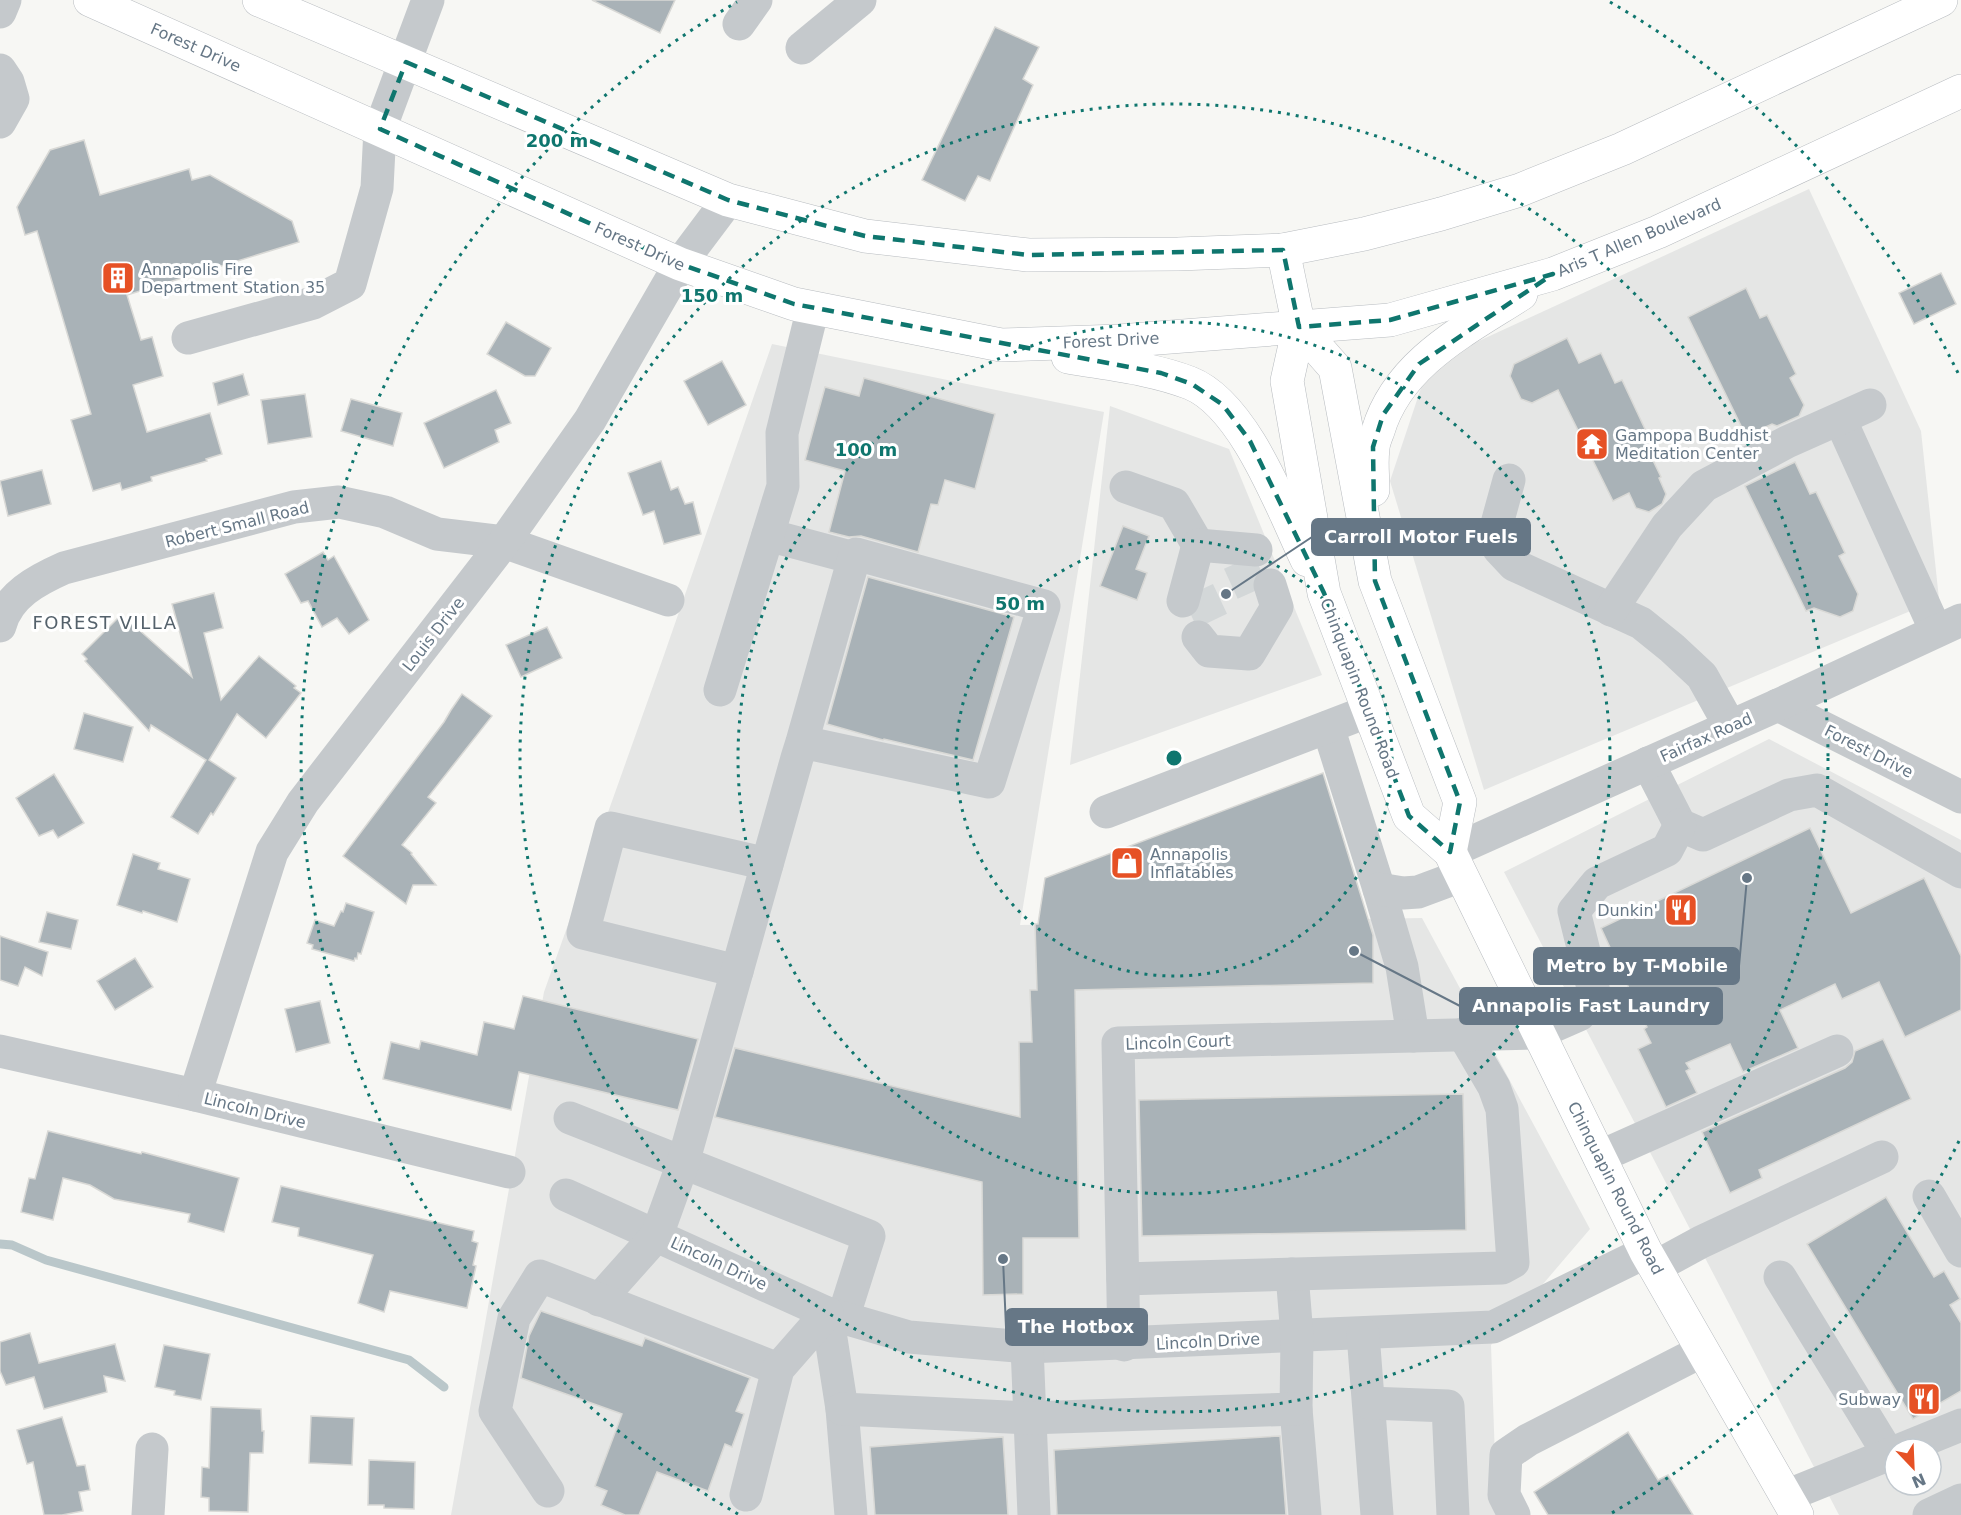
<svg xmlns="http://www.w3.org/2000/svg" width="1961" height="1515" font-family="'DejaVu Sans',sans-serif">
  <rect width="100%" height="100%" fill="#f7f7f4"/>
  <g fill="#e5e6e5" fill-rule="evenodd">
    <path d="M1809 189 1921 431 1939 599 1484 790 1390 481 1429 364Z"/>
    <path d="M772 344 1104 412 1020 925 1422 918 1590 1229 1491 1345 1497 1515H451L544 992 663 658Z"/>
    <path d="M1110 406 1229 449 1322 675 1070 765Z"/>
    <path d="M1769 739 1961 840V1515H1839L1504 872ZM1895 1449H1931V1485H1895Z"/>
  </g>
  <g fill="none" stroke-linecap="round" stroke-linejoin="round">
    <path stroke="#bac7ca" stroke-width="9" d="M0 1244 12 1245 46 1260 409 1360 444 1387"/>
  </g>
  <g fill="#a9b2b7" stroke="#d9d9d6" stroke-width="1.5">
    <path d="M592 0H675L660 33Z"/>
    <path d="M995 27 1039 47 1023 79 1033 85 990 181 978 176 965 201 922 180Z"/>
    <path d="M84 140 100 195 189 169 192 180 210 175 292 221 299 242 127 295 141 340 152 337 163 376 133 385 147 432 210 413 222 454 206 459 207 461 151 477 152 481 122 490 120 483 93 491 71 420 91 414 37 231 25 235 17 207 50 150Z"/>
    <path d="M1941 273 1956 304 1914 324 1899 293Z"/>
    <path d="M1746 288 1760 318 1767 315 1796 374 1790 378 1804 405 1799 416 1777 426 1772 424 1746 436 1688 317Z"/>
    <path d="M506 322 551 348 535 376H525L487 354Z"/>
    <path d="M1567 338 1579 363 1601 353 1615 383 1622 380 1652 444 1646 446 1661 477 1659 478 1666 494 1662 504 1649 512 1636 508 1629 493 1613 501 1558 390 1532 403 1521 399 1510 376 1514 364Z"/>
    <path d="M722 361 746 405 708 425 684 381Z"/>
    <path d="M243 374 249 395 218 405 213 383Z"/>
    <path d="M864 378 995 414 975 489 945 480 938 505 931 504 918 552 861 536 849 537 829 532 845 471 805 460 825 387 859 396Z"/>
    <path d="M496 390 511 423 495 430 499 442 444 468 424 423Z"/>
    <path d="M305 394 312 437 268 444 261 400Z"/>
    <path d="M351 399 402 413 393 446 341 431Z"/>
    <path d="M661 461 671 490 678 487 685 504 693 502 701 534 664 544 654 511 643 515 628 473Z"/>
    <path d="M1795 462 1810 494 1816 492 1845 553 1839 556 1858 594 1853 611 1840 617 1814 608 1806 611 1745 486Z"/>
    <path d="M42 470 51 504 8 516 0 481Z"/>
    <path d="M1123 526 1149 536 1136 569 1147 573 1137 600 1100 586Z"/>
    <path d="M323 552 328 560 334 556 369 620 349 634 337 618 322 627 308 601 301 603 285 574Z"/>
    <path d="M868 577 1014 617 973 760 884 739 883 740 827 724Z"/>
    <path d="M214 593 223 628 204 633 221 700 259 656 296 686 294 688 301 693 266 738 237 714 209 760 236 778 213 815 211 813 198 834 171 817 206 760 151 725 149 731 85 661 87 659 82 654 120 616 126 622 128 620 192 677 172 604Z"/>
    <path d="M547 627 562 658 521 677 506 645Z"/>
    <path d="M462 694 492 716 428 797 436 803 402 845 412 853 411 854 436 885H413L406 904 343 856 444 722 451 710Z"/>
    <path d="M84 713 133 727 123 762 74 749Z"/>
    <path d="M1323 773 1373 935V983L1075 990 1079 1238H1023V1294L983 1295 982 1182 715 1117 735 1048 1020 1117 1019 1042H1032L1030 990H1037L1035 924H1038L1045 878Z"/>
    <path d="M54 774 84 823 58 838 53 830 39 836 16 798Z"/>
    <path d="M1810 828 1851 913 1924 878 1961 956V1010L1905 1037 1879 982 1842 999 1835 984 1780 1010 1798 1048 1743 1072 1730 1044 1686 1063 1690 1069 1686 1071 1697 1093 1666 1107 1638 1049 1651 1043 1644 1029 1647 1027 1601 928Z"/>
    <path d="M133 854 160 863 158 869 190 879 177 922 143 911 142 913 117 905Z"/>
    <path d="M346 903 374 912 361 954 358 953 357 959 355 958 354 961 312 949 313 945 307 943 315 920 334 926 341 911 343 912Z"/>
    <path d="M47 912 78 920 71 949 39 942Z"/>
    <path d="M0 936 48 952 42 976 25 967 18 986 0 980Z"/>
    <path d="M135 958 153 987 115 1010 97 981Z"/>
    <path d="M523 996 698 1039 678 1110 519 1072 511 1110 383 1079 391 1042 419 1049 421 1041 477 1055 484 1022 514 1029Z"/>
    <path d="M320 1001 330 1043 296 1052 285 1009Z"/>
    <path d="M1883 1039 1911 1099 1759 1170 1762 1178 1730 1193 1702 1132 1845 1068 1852 1062 1855 1051Z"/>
    <path d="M1463 1094 1466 1230 1142 1236 1139 1100Z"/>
    <path d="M48 1131 141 1154 142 1152 239 1178 224 1232 188 1222 190 1214 114 1199 90 1185 63 1178 53 1220 21 1212 29 1178 35 1179Z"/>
    <path d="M281 1186 474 1231 472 1241 478 1243 473 1265 476 1266 467 1308 390 1291 384 1312 358 1303 373 1255 298 1236 299 1228 272 1222Z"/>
    <path d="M1886 1197 1934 1277 1944 1271 1960 1299 1950 1305 1961 1323V1391L1913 1419 1807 1244Z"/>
    <path d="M541 1311 642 1346 645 1338 750 1378 736 1411 744 1414 732 1447 725 1444 708 1491 657 1472 639 1515H625L601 1505 607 1491 595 1486 622 1414 521 1378 529 1336Z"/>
    <path d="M30 1333 39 1363 115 1344 125 1381 104 1376 107 1392 44 1409 34 1377 6 1385 0 1371V1342Z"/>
    <path d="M164 1345 210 1354 201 1400 174 1395 175 1391 155 1387Z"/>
    <path d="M211 1407 261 1409 262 1431H264L263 1453H250L248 1512 209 1511V1498L201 1497 202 1467 209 1468Z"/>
    <path d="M311 1416 354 1418 352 1465 309 1463Z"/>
    <path d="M62 1417 77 1466 85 1465 90 1490 79 1492 83 1511 62 1515H44L33 1462 27 1464 17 1430Z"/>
    <path d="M1628 1432 1658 1480 1668 1475 1693 1515H1548L1534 1492Z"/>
    <path d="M1280 1436 1286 1515H1057L1054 1450Z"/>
    <path d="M1003 1437 1008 1515H875L870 1447Z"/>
    <path d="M369 1460 415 1462 414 1509 384 1508V1505H368Z"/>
  </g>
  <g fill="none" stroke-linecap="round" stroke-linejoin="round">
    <g stroke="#d3d7d8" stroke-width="33" stroke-dasharray="33 16" stroke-linecap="butt">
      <path d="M1239 562 1255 597"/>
      <path d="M1198 591 1214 625"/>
    </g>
    <defs>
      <g id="major">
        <path d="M90 0 680 264 794 304 1001 345 1119 341 1390 320 1553 274 1658 232 1961 91"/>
        <path d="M259 0 728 200 865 236 1028 255 1178 254 1283 250 1364 234 1441 214 1520 190 1622 149 1941 0"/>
        <path d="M1283 250 1299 327 1287 381 1324 593 1409 816 1450 852 1646 1252 1797 1515"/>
        <path d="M1299 327 1335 368 1375 581 1460 802 1450 852"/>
        <path d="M1068 357C1108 364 1151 368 1190 383 1245 405 1282 508 1307 560"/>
        <path d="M1373 490C1373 477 1371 462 1373 449 1373 443 1376 436 1378 431 1398 363 1465 330 1521 294"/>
      </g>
    </defs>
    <use href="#major" stroke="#b8bcc0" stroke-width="34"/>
    <g stroke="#c5c9cc" stroke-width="33">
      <path d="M0 12 5 0"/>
      <path d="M739 24 756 0"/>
      <path d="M802 48 860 0"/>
      <path d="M0 70 8 82 13 99 0 122"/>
      <path d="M188 338 313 303 350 284 377 188 380 129 428 0"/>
      <path d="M1840 419 1936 631"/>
      <path d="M1509 480 1495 531 1499 549 1514 565 1641 623 1672 648 1702 676 1730 726"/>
      <path d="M1126 487 1174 504 1198 545"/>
      <path d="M768 535 854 558"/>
      <path d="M1183 601 1198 545 1256 550"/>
      <path d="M1611 610 1667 526 1704 486 1787 442 1870 405"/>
      <path d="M0 626C8 595 37 580 64 568L294 507 339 502 385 512 437 534 504 542 668 600"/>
      <path d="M1198 637 1209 651 1249 654 1277 607 1270 585"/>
      <path d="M720 690 783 486 782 433 813 308"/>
      <path d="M1778 705 1961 797"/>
      <path d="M1328 727 1379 889 1402 967 1413 1036"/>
      <path d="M1648 763 1680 825 1703 835 1789 795 1817 790 1961 872"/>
      <path d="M1106 812 1369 711"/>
      <path d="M1450 852 1778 705 1961 620"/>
      <path d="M1379 889 1403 893 1418 892 1461 876"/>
      <path d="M737 971 583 933 611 828 767 864"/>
      <path d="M0 1051 195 1095 509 1172"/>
      <path d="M195 1095 272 852 303 802 504 542 590 420 680 264 728 200"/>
      <path d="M570 1118 869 1236 843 1318"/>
      <path d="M1599 1157 1837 1051"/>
      <path d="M566 1195 827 1313 909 1337 1027 1347 1493 1327 1646 1252"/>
      <path d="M1929 1196 1961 1251"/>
      <path d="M1655 1267 1701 1242 1882 1157"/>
      <path d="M1292 1274 1297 1336 1296 1409 1305 1515"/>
      <path d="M1780 1277 1889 1455"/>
      <path d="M1123 1279 1502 1268 1513 1262 1502 1109 1494 1087 1463 1034"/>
      <path d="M599 1300 657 1235 683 1163 797 758 802 742 854 558 856 554 1044 606 989 782 802 742"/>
      <path d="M827 1313 842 1409 851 1515"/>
      <path d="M1363 1334 1377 1515"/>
      <path d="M1124 1345 1118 1043 1538 1033 1579 1015 1595 996 1574 911 1597 883 1667 850 1680 825"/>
      <path d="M1027 1347 1034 1515"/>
      <path d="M1369 1403 1448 1406 1453 1515"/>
      <path d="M842 1409 1029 1418 1296 1409"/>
      <path d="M1902 1449 1961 1425"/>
      <path d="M548 1491 495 1411 514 1318 540 1276 778 1369"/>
      <path d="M746 1495 778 1369 827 1313"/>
      <path d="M1786 1496 1895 1452"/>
      <path d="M148 1515 152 1449"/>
      <path d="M1514 1515 1504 1495 1506 1455 1528 1440 1702 1351"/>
      <path d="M1929 1515 1961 1500"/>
    </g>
    <use href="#major" stroke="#fff" stroke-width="33"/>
  </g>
  <path fill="none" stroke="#0f766e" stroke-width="4.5" stroke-dasharray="12 8" stroke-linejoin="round" d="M406 62 728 200 865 236 1028 255 1283 250 1299 327 1390 320 1553 274 1419 364 1383 415 1373 447 1375 581 1460 802 1450 852 1409 816 1324 593 1250 441 1223 405 1192 384 1161 373 794 304 680 264 380 129Z"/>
  <g fill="none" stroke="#0f766e" stroke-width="3" stroke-dasharray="3 6">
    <circle cx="1174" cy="758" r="218"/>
    <circle cx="1174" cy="758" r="436"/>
    <circle cx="1174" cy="758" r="654"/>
    <path d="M1959 1141A873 873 0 0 1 1610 1514M738 1514A873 873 0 0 1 737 2M1610 2A873 873 0 0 1 1959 375"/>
  </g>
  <defs>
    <symbol id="building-square" viewBox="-11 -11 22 22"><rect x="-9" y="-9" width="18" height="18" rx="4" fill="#e65125" stroke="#fff"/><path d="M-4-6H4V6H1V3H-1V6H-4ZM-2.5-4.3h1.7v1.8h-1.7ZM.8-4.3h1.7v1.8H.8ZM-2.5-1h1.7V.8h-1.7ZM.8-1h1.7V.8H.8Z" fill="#fff"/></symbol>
    <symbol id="temple-square" viewBox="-11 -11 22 22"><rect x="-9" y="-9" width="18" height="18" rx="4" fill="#e65125" stroke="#fff"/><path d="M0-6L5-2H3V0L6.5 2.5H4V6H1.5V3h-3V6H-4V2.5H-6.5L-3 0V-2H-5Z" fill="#fff"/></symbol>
    <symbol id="shop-square" viewBox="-11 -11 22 22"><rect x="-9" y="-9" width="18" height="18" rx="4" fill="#e65125" stroke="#fff"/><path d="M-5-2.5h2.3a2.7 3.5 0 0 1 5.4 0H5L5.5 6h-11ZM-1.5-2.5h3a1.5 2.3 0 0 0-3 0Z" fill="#fff"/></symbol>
    <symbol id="restaurant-square" viewBox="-11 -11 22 22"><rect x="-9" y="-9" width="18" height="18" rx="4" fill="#e65125" stroke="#fff"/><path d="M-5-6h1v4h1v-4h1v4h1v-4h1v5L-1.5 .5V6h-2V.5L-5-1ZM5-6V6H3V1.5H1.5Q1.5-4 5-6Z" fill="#fff"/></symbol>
  </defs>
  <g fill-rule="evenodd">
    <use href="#building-square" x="99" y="259" width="38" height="38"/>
    <use href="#temple-square" x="1573" y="425" width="38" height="38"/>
    <use href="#shop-square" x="1108" y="844" width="38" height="38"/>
    <use href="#restaurant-square" x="1662" y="891" width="38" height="38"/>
    <use href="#restaurant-square" x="1905" y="1380" width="38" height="38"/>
  </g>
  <g text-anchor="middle" stroke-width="6" stroke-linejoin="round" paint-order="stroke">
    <g font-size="16" fill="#667786" stroke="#fff">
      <text transform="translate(196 47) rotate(24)" y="6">Forest Drive</text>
      <text transform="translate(1639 237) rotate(-23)" y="6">Aris T Allen Boulevard</text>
      <text transform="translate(640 246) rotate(24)" y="6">Forest Drive</text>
      <text transform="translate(1111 340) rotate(-3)" y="6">Forest Drive</text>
      <text transform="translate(237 524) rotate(-14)" y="6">Robert Small Road</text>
      <text transform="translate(433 634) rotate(-52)" y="6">Louis Drive</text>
      <text transform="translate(1360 688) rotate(69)" y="6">Chinquapin Round Road</text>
      <text transform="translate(1706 737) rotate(-24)" y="6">Fairfax Road</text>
      <text transform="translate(1869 751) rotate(27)" y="6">Forest Drive</text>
      <text transform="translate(1178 1042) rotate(-2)" y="6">Lincoln Court</text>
      <text transform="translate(255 1110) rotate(14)" y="6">Lincoln Drive</text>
      <text transform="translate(1616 1188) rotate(63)" y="6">Chinquapin Round Road</text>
      <text transform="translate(719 1263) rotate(25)" y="6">Lincoln Drive</text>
      <text transform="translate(1208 1341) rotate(-3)" y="6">Lincoln Drive</text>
    </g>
    <g font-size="16" fill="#667786" stroke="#fff" text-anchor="start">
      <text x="141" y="275">Annapolis Fire<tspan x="141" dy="18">Department Station 35</tspan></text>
      <text x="1615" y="441">Gampopa Buddhist<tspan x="1615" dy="18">Meditation Center</tspan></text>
      <text x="1150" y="860">Annapolis<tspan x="1150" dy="18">Inflatables</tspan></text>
      <text x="1658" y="916" text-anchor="end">Dunkin'</text>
      <text x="1901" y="1405" text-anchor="end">Subway</text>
    </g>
    <g font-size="18" letter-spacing="1.5" fill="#54616b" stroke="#fff">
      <text x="105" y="629">FOREST VILLA</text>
    </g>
  </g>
  <circle cx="1174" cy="758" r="9" fill="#0f766e" stroke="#fff" stroke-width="3"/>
  <g font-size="18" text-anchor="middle" font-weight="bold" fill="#0f766e" stroke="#fff" stroke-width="6" stroke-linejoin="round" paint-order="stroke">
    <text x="557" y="147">200 m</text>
    <text x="712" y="302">150 m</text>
    <text x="866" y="456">100 m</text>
    <text x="1020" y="610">50 m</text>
  </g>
  <path fill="none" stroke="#667786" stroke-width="2" d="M1226 594L1312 537M1747 878L1739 966M1354 951L1460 1006M1003 1259L1006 1327"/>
  <g fill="#667786" stroke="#fff" stroke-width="2">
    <circle cx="1226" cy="594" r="6"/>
    <circle cx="1747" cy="878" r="6"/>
    <circle cx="1354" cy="951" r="6"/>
    <circle cx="1003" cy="1259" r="6"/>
  </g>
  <g fill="#667786" stroke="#667786" stroke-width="2">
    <rect x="1312" y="519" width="218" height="36" rx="6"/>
    <rect x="1534" y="948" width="205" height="36" rx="6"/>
    <rect x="1460" y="988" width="262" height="36" rx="6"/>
    <rect x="1006" y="1309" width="141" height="36" rx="6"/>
  </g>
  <g font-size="18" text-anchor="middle" font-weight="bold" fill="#fff">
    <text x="1421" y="543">Carroll Motor Fuels</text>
    <text x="1637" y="972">Metro by T-Mobile</text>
    <text x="1591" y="1012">Annapolis Fast Laundry</text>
    <text x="1076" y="1333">The Hotbox</text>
  </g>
  <g transform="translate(1913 1467) rotate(157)"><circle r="28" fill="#ffffff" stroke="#c2c9cf" stroke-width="1.5"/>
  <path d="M0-4.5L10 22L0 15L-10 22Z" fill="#e65125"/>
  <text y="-9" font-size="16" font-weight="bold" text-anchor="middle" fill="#667786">N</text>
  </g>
</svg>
